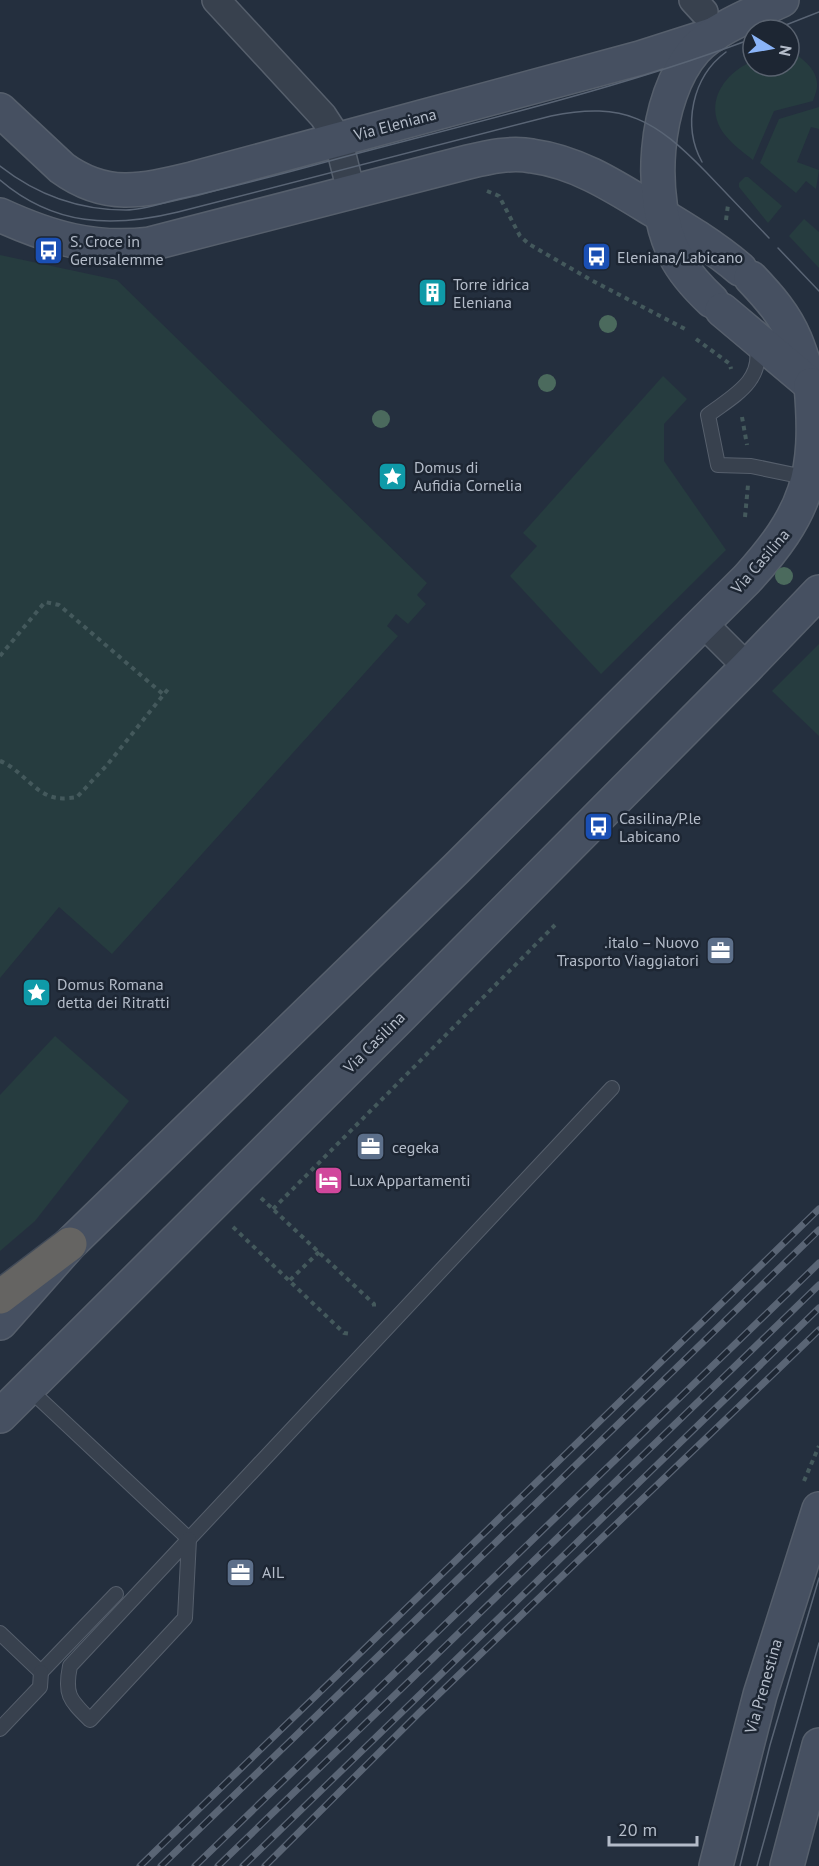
<svg xmlns="http://www.w3.org/2000/svg" width="819" height="1866" font-family="'PT Sans',sans-serif">
  <rect width="100%" height="100%" fill="#242f3e"/>
  <g fill="#263c3f">
    <path d="M789 50C801 57 819 70 817 87 817 91 814 97 813 101L774 111 753 160C743 152 733 145 725 135 702 106 723 73 753 61V66H789Z"/>
    <path d="M819 107V129L811 127 797 162 819 170 816 189 806 181 796 193 760 163 779 119Z"/>
    <path d="M745 177H748L782 206 768 223 739 187V183Z"/>
    <path d="M804 219 819 232V268L789 236Z"/>
    <path d="M0 255 117 280 427 583 417 595 426 604 408 624 396 614 387 626 398 636 112 954 59 907 0 978Z"/>
    <path d="M663 376 687 399 664 424V461L726 550 601 674 510 576 537 546 523 533Z"/>
    <path d="M819 644V736L772 691Z"/>
    <path d="M55 1036 129 1101 35 1221 0 1251V1095Z"/>
  </g>
  <g fill="none" stroke-linecap="round" stroke-linejoin="round">
    <defs>
      <g id="service">
        <path d="M756 344C765 381 733 396 708 415L718 465 751 466 809 478"/>
        <path d="M28 1388 189 1539 612 1088"/>
        <path d="M189 1539 185 1618 90 1720C70 1700 64 1695 70 1666Z"/>
        <path d="M0 1633 41 1672 116 1594"/>
        <path d="M0 1729 40 1687 41 1672"/>
      </g>
      <g id="minor">
        <path d="M216 0 323 116 338 139 351 191"/>
        <path d="M693 0 704 12"/>
        <path d="M702 622 747 667"/>
      </g>
      <g id="secondary">
        <path d="M0 110 62 168C106 200 142 191 192 179L640 58 715 34"/>
        <path d="M0 215C50 238 95 251 150 244L468 162C489 157 511 152 532 156 577 162 614 186 653 210 683 228 713 246 740 269"/>
        <path d="M751 278C769 297 785 315 795 339 803 358 807 378 819 396"/>
        <path d="M712 301C697 287 684 273 675 255 647 199 653 98 695 50 712 30 757 12 782 0"/>
        <path d="M722 310 810 384"/>
        <path d="M0 1323 70 1244 456 869 747 579C807 513 819 475 811 385"/>
        <path d="M0 1416 396 1021 747 667 819 592"/>
        <path d="M716 1866 760 1695 819 1509"/>
        <path d="M787 1866 819 1745"/>
      </g>
      <path id="trunk" d="M0 1297 70 1244"/>
    </defs>
    <use href="#service" stroke="#565f6c" stroke-width="16"/>
    <use href="#minor" stroke="#565f6c" stroke-width="30"/>
    <use href="#secondary" stroke="#565f6c" stroke-width="36"/>
    <use href="#trunk" stroke="#434c59" stroke-width="36"/>
    <g stroke="#44595c" stroke-width="4" stroke-dasharray="4.5 4.5" stroke-linecap="butt">
      <path d="M487 191 499 196 520 236 529 244 591 280 687 330"/>
      <path d="M726 220 728 205"/>
      <path d="M696 339 730 364 731 369"/>
      <path d="M742 417 747 445"/>
      <path d="M745 517 748 485"/>
      <path d="M0 656 45 602 59 605 164 695"/>
      <path d="M0 761C20 768 35 795 57 798 63 799 71 798 77 797L107 765 169 688"/>
      <path d="M261 1198 374 1304V1310"/>
      <path d="M273 1209 555 925"/>
      <path d="M233 1227 344 1333 351 1334"/>
      <path d="M290 1280 319 1252"/>
      <path d="M804 1481 819 1446"/>
    </g>
    <use href="#service" stroke="#38414e" stroke-width="14"/>
    <use href="#minor" stroke="#38414e" stroke-width="27"/>
    <use href="#secondary" stroke="#465061" stroke-width="33"/>
    <use href="#trunk" stroke="#656462" stroke-width="33"/>
    <g stroke="#5a6575" stroke-width="1.5">
      <path d="M773 30 819 12"/>
      <path d="M702 162C682 126 692 77 726 52"/>
      <path d="M0 166C37 195 78 210 126 210 143 210 162 203 179 199 230 188 282 174 333 160 471 123 611 91 746 41"/>
      <path d="M0 180C54 226 112 228 178 212L551 116C625 101 655 120 706 172 727 194 748 216 769 238"/>
      <path d="M778 248 819 291"/>
      <path d="M740 1866 770 1745 819 1578"/>
      <path d="M757 1866 819 1643"/>
    </g>
    <defs>
      <g id="rail">
        <path d="M140 1866 819 1209"/>
        <path d="M161 1866 819 1230"/>
        <path d="M195 1866 819 1263"/>
        <path d="M218 1866 819 1285"/>
        <path d="M243 1866 819 1308"/>
        <path d="M265 1866 419 1713 819 1330"/>
      </g>
    </defs>
    <use href="#rail" stroke="#5a6575" stroke-width="7"/>
    <use href="#rail" stroke="#1d2633" stroke-width="4.5" stroke-dasharray="14" stroke-linecap="butt"/>
  </g>
  <g fill="#4b6a5d">
    <circle cx="608" cy="324" r="9"/>
    <circle cx="547" cy="383" r="9"/>
    <circle cx="381" cy="419" r="9"/>
    <circle cx="784" cy="576" r="9"/>
  </g>
  <defs>
    <symbol id="bus-square" viewBox="-11 -11 22 22"><rect x="-9" y="-9" width="18" height="18" rx="4" fill="#1a4fb4" stroke="#1d2633"/><path d="M-5-6H5V4H4V6H2V4H-2V6H-4V4H-5ZM-3.5-4V0h7V-4ZM-3.5 1.2v1.5H-2V1.2ZM2 1.2v1.5H3.5V1.2Z" fill="#fff"/></symbol>
    <symbol id="building-square" viewBox="-11 -11 22 22"><rect x="-9" y="-9" width="18" height="18" rx="4" fill="#0f9aa8" stroke="#1d2633"/><path d="M-4-6H4V6H1V3H-1V6H-4ZM-2.5-4.3h1.7v1.8h-1.7ZM.8-4.3h1.7v1.8H.8ZM-2.5-1h1.7V.8h-1.7ZM.8-1h1.7V.8H.8Z" fill="#fff"/></symbol>
    <symbol id="sight-square" viewBox="-11 -11 22 22"><rect x="-9" y="-9" width="18" height="18" rx="4" fill="#0f9aa8" stroke="#1d2633"/><path d="M0-6L1.8-2.2L6-1.7L2.9 1.2L3.7 5.4L0 3.3L-3.7 5.4L-2.9 1.2L-6-1.7L-1.8-2.2Z" fill="#fff"/></symbol>
    <symbol id="office-square" viewBox="-11 -11 22 22"><rect x="-9" y="-9" width="18" height="18" rx="4" fill="#5c6f8a" stroke="#1d2633"/><path d="M-6-3h4V-5.5h4V-3h4V5H-6ZM-1-4.5V-3h2v-1.5ZM-6 0V1H6V0Z" fill="#fff"/></symbol>
    <symbol id="hotel-square" viewBox="-11 -11 22 22"><rect x="-9" y="-9" width="18" height="18" rx="4" fill="#d1479c" stroke="#1d2633"/><path d="M-6-4.5h1.5V1H6V5H4.5V3h-9V5H-6ZM-4 0a1.8 1.8 0 1 1 3.6 0ZM.5 0V-2.5h3Q6-2.5 6 0Z" fill="#fff"/></symbol>
  </defs>
  <g fill-rule="evenodd">
    <use href="#bus-square" x="32" y="234" width="33" height="33"/>
    <use href="#bus-square" x="580" y="240" width="33" height="33"/>
    <use href="#building-square" x="416" y="276" width="33" height="33"/>
    <use href="#sight-square" x="376" y="460" width="33" height="33"/>
    <use href="#bus-square" x="582" y="810" width="33" height="33"/>
    <use href="#office-square" x="704" y="934" width="33" height="33"/>
    <use href="#sight-square" x="20" y="976" width="33" height="33"/>
    <use href="#office-square" x="354" y="1130" width="33" height="33"/>
    <use href="#hotel-square" x="312" y="1164" width="33" height="33"/>
    <use href="#office-square" x="224" y="1556" width="33" height="33"/>
  </g>
  <g text-anchor="middle" stroke-width="5" stroke-linejoin="round" paint-order="stroke">
    <g font-size="16" fill="#b4bcc9" stroke="#1d2633">
      <text transform="translate(395 124) rotate(-15)" y="6">Via Eleniana</text>
      <text transform="translate(760 561) rotate(-49)" y="6">Via Casilina</text>
      <text transform="translate(374 1042) rotate(-45)" y="6">Via Casilina</text>
      <text transform="translate(763 1686) rotate(-74)" y="6">Via Prenestina</text>
    </g>
    <g font-size="16" fill="#b4bcc9" stroke="#1d2633" text-anchor="start">
      <text x="70" y="247">S. Croce in<tspan x="70" dy="18">Gerusalemme</tspan></text>
      <text x="617" y="263">Eleniana/Labicano</text>
      <text x="453" y="290">Torre idrica<tspan x="453" dy="18">Eleniana</tspan></text>
      <text x="414" y="473">Domus di<tspan x="414" dy="18">Aufidia Cornelia</tspan></text>
      <text x="619" y="824">Casilina/P.le<tspan x="619" dy="18">Labicano</tspan></text>
      <text x="699" y="948" text-anchor="end">.italo – Nuovo<tspan x="699" dy="18">Trasporto Viaggiatori</tspan></text>
      <text x="57" y="990">Domus Romana<tspan x="57" dy="18">detta dei Ritratti</tspan></text>
      <text x="392" y="1153">cegeka</text>
      <text x="349" y="1186">Lux Appartamenti</text>
      <text x="262" y="1578">AIL</text>
    </g>
  </g>
  <g transform="translate(771 48) rotate(101)"><circle r="28" fill="#1d2633" stroke="#59626f" stroke-width="1.5"/>
  <path d="M0-4.5L10 22L0 15L-10 22Z" fill="#8ab4f8"/>
  <text y="-9" font-size="16" font-weight="bold" text-anchor="middle" fill="#b4bcc9">N</text>
  </g>
  <path d="M609 1836v9h88v-9" fill="none" stroke="#b4bcc9" stroke-width="3"/>
  <text x="618" y="1836" font-size="18" fill="#b4bcc9" stroke="#1d2633" stroke-width="4.5" paint-order="stroke">20 m</text>
</svg>
